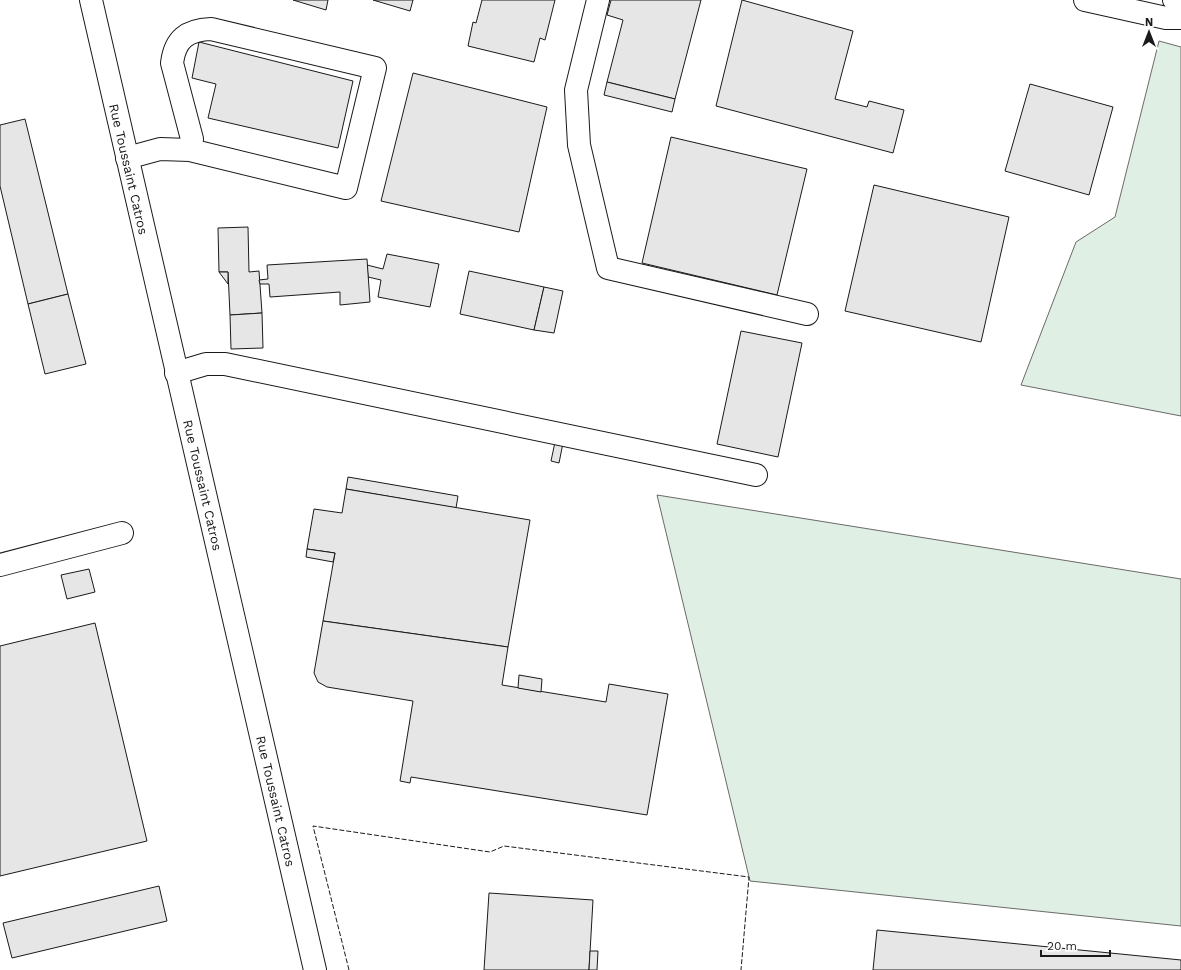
<svg xmlns="http://www.w3.org/2000/svg" width="1181" height="970" font-family="'Work Sans',sans-serif">
  <rect width="100%" height="100%" fill="#fff"/>
  <g fill="#e0efe3" stroke="#6a6a6a">
    <path d="M1159 41 1181 47V416L1021 385 1076 242 1115 217Z"/>
    <path d="M657 495 1181 579V926L750 881Z"/>
  </g>
  <g fill="#e6e6e6" stroke="#1a1a1a">
    <path d="M293 0H328L326 10Z"/>
    <path d="M373 0H413L410 11Z"/>
    <path d="M482 0H555L545 40 540 38 534 62 468 46 473 22 476 23Z"/>
    <path d="M611 0H701L675 99 607 82 623 20 607 15Z"/>
    <path d="M742 0 853 31 835 99 867 107 869 101 904 110 893 153 716 106Z"/>
    <path d="M199 42 353 81 338 148 208 118 216 84 192 78Z"/>
    <path d="M413 73 547 107 519 232 381 201Z"/>
    <path d="M607 82 675 99 672 112 604 95Z"/>
    <path d="M1030 84 1113 107 1089 195 1005 171Z"/>
    <path d="M25 119 68 294 28 304 0 186V125Z"/>
    <path d="M671 137 807 169 777 295 642 263Z"/>
    <path d="M874 185 1009 217 981 342 845 311Z"/>
    <path d="M248 227 249 272 259 271 262 313 230 315 228 272H219L218 228Z"/>
    <path d="M387 254 439 264 430 307 378 297 381 280 368 277 367 265 383 269Z"/>
    <path d="M367 259 370 302 340 305V292L270 297 269 284H260L259 280 268 279 267 265Z"/>
    <path d="M469 271 544 287 534 330 460 314Z"/>
    <path d="M219 272H228V284Z"/>
    <path d="M544 287 563 291 554 333 534 330Z"/>
    <path d="M68 294 86 364 45 374 28 304Z"/>
    <path d="M262 313 263 348 231 349 230 315Z"/>
    <path d="M741 331 802 343 778 457 717 444Z"/>
    <path d="M555 442 563 443 559 463 551 461Z"/>
    <path d="M348 477 458 496 456 508 346 489Z"/>
    <path d="M346 489 530 520 508 647 323 621 335 553 307 549 314 509 342 513Z"/>
    <path d="M307 549 335 553 333 562 306 557Z"/>
    <path d="M89 569 95 592 67 599 61 575Z"/>
    <path d="M323 621 508 647 502 685 606 702 609 684 668 694 647 815 411 777 410 783 400 781 413 701 327 687 318 682 314 673Z"/>
    <path d="M95 623 147 841 0 876V646Z"/>
    <path d="M519 675 542 679 541 692 518 688Z"/>
    <path d="M159 886 167 921 12 958 3 923Z"/>
    <path d="M489 893 593 900 589 970H484Z"/>
    <path d="M877 930 1181 960V970H873Z"/>
    <path d="M590 951H598L597 970H589Z"/>
  </g>
  <g fill="none" stroke-linecap="round" stroke-linejoin="round">
    <defs>
      <g id="minor">
        <path d="M91 0 315 970"/>
        <path d="M598 0 576 90 579 145 608 268 807 314"/>
        <path d="M127 158 160 149 190 150 346 188 375 68 211 29C187 30 175 39 172 63L192 139 190 150"/>
        <path d="M176 373 206 364H225L756 475"/>
        <path d="M0 565 122 533"/>
      </g>
      <g id="major">
        <path d="M1085 0 1166 18H1181"/>
        <path d="M1174 0 1181 3"/>
      </g>
    </defs>
    <use href="#minor" stroke="#1a1a1a" stroke-width="24"/>
    <use href="#major" stroke="#1a1a1a" stroke-width="24"/>
    <use href="#minor" stroke="#fff" stroke-width="22"/>
    <use href="#major" stroke="#fff" stroke-width="22"/>
    <path stroke="#1a1a1a" stroke-width="1" stroke-dasharray="5 2" stroke-linecap="butt" d="M349 970 313 826 490 852 504 846 749 877 741 970"/>
  </g>
  <g text-anchor="middle" stroke-width="3" stroke-linejoin="round" paint-order="stroke">
    <g font-size="13" fill="#1a1a1a" stroke="#fff">
      <text transform="translate(129 169) rotate(77)" y="5">Rue Toussaint Catros</text>
      <text transform="translate(203 485) rotate(77)" y="5">Rue Toussaint Catros</text>
      <text transform="translate(276 801) rotate(77)" y="5">Rue Toussaint Catros</text>
    </g>
  </g>
  <g transform="translate(1149 32)" stroke="#ffffff" stroke-width="3" paint-order="stroke">
  <path d="M0-3L7 15L0 10L-7 15Z" fill="#1a1a1a"/>
  <text y="-6" font-size="11" font-weight="bold" text-anchor="middle" fill="#1a1a1a">N</text>
  </g>
  <path d="M1041 950v6h69v-6" fill="none" stroke="#1a1a1a" stroke-width="2"/>
  <text x="1047" y="950" font-size="12" fill="#1a1a1a" stroke="#ffffff" stroke-width="3" paint-order="stroke">20 m</text>
</svg>
